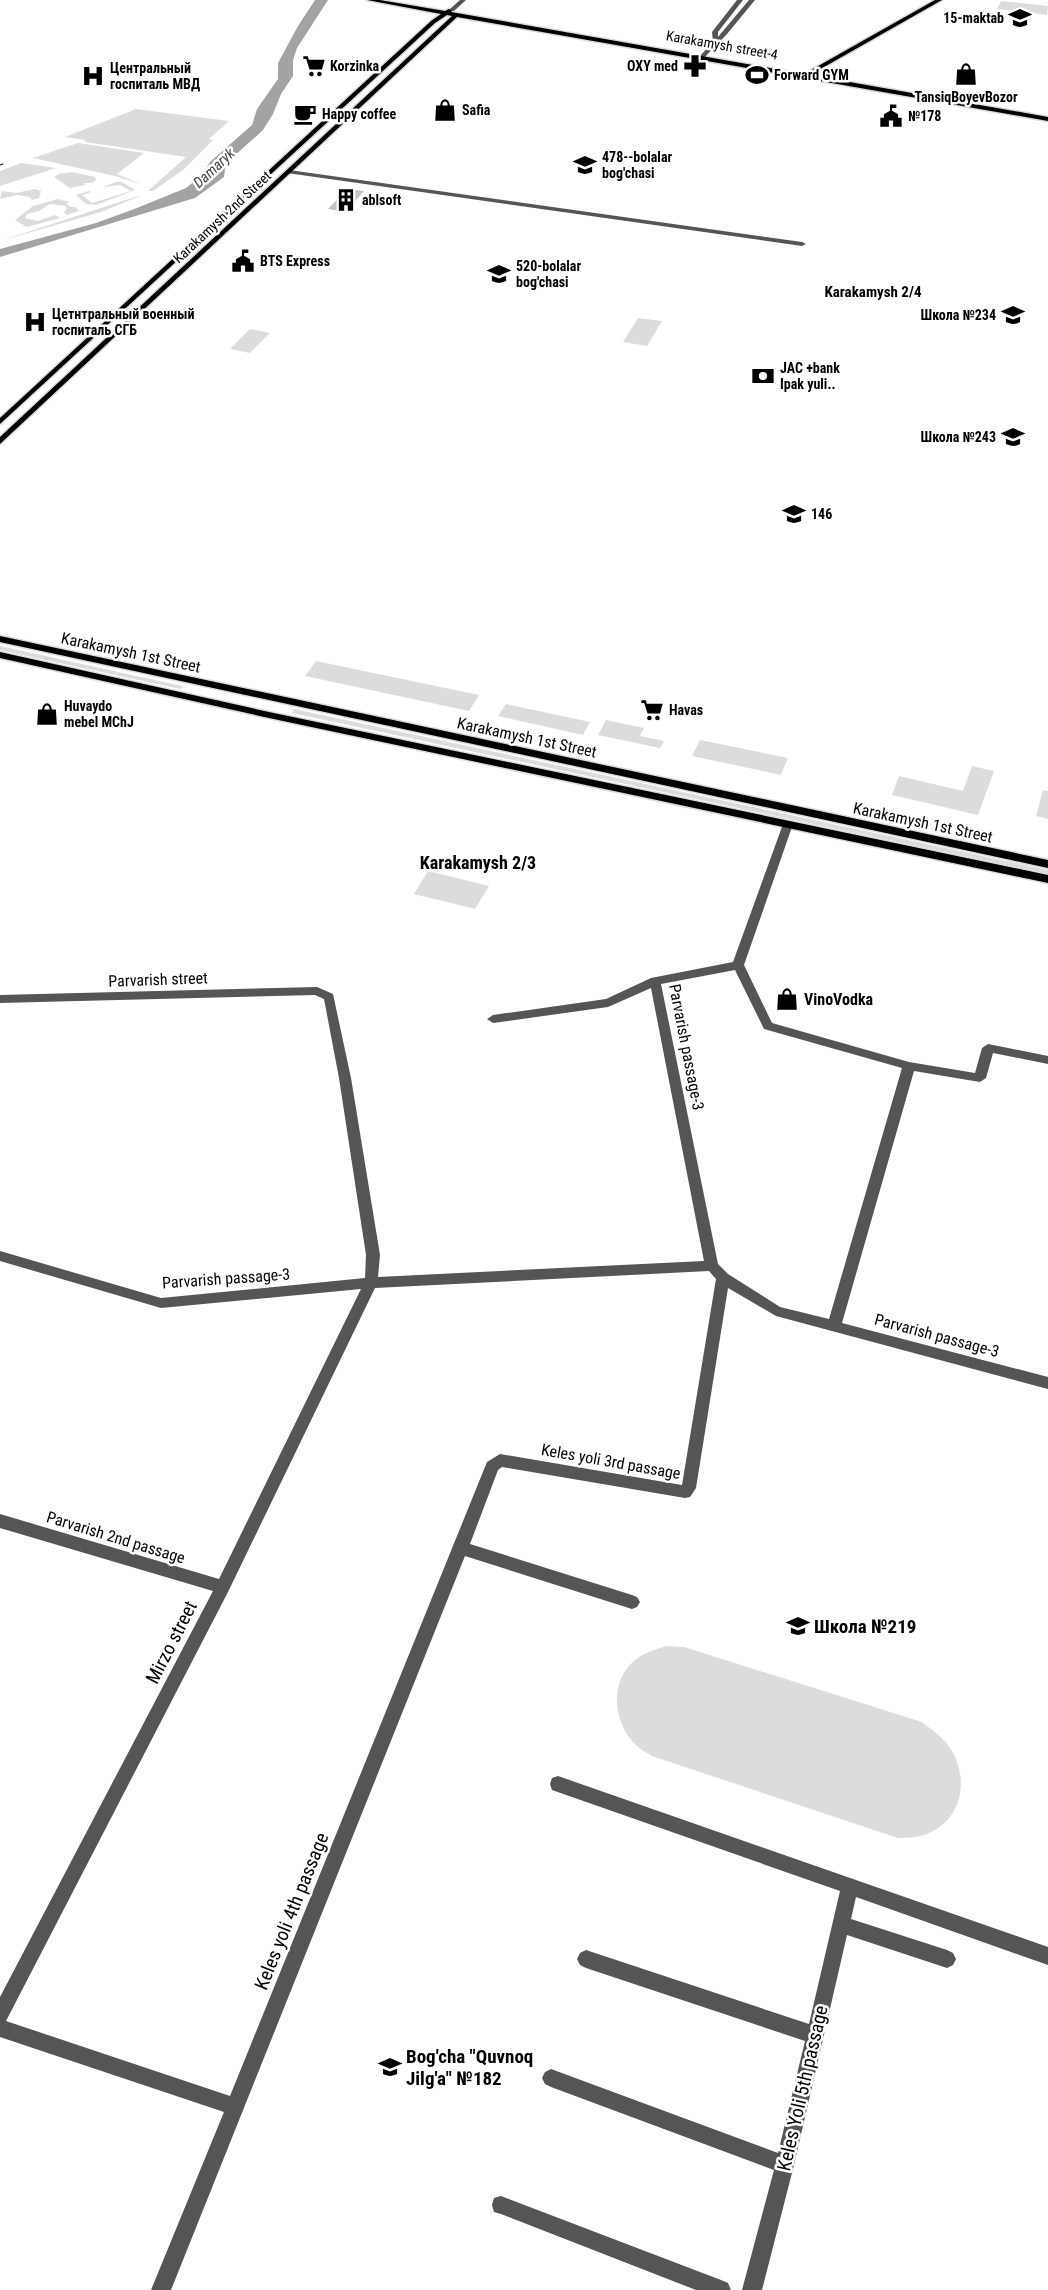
<svg xmlns="http://www.w3.org/2000/svg" width="1048" height="2290" font-family="'Roboto Condensed',sans-serif">
  <rect width="100%" height="100%" fill="#fff"/>
  <g fill="#dcdcdc">
    <path d="M1001 1 1048 6 1047 15 997 9Z"/>
    <path d="M136 109 229 121 209 139 213 140 183 170 153 191H148L186 157 85 142V140L65 137Z"/>
    <path d="M78 143 144 153 117 174 143 185 115 176 33 158Z"/>
    <path d="M21 163 56 168 0 186V171Z"/>
    <path d="M72 172 95 177 96 180 92 183H84L85 185 70 188 54 177 59 174Z"/>
    <path d="M116 182H122L135 190 96 205 86 204 76 195 89 191 91 192 82 195 92 203 131 191 120 185 103 187Z"/>
    <path d="M35 189 41 191 39 198 32 200 30 197 17 195 0 199 2 191 16 193Z"/>
    <path d="M138 196H140L101 212 0 241Z"/>
    <path d="M58 199 69 202 66 204 71 207H75L79 211 67 215 64 212 67 209 66 206 50 204 39 211 27 214 25 218 38 221 55 215 60 218 27 227 15 220 33 206Z"/>
    <path d="M638 318 662 321 647 346 623 342Z"/>
    <path d="M250 329 270 333 250 353 230 349Z"/>
    <path d="M0 646 182 686 184 687 180 689 0 650Z"/>
    <path d="M316 661 479 695 469 711 305 676Z"/>
    <path d="M506 704 590 722 583 735 498 716Z"/>
    <path d="M294 709 1048 870V874L292 713Z"/>
    <path d="M606 720 644 728 640 736 664 741 660 748 598 735Z"/>
    <path d="M700 740 788 758 781 775 692 756Z"/>
    <path d="M972 766 994 771 978 815 892 795 899 776 963 791Z"/>
    <path d="M1043 790 1048 791V819L1036 816Z"/>
    <path d="M428 871 489 886 475 909 414 894Z"/>
    <path d="M666 1646 684 1647 922 1722C932 1730 943 1737 950 1748 968 1775 964 1813 935 1830 924 1837 911 1838 898 1838L652 1756C647 1753 640 1749 636 1745 613 1724 609 1682 634 1661 643 1653 654 1650 666 1646Z"/>
  </g>
  <path fill="#a3a3a3" d="M315 0H328L297 48 293 60V76L281 94 273 114 263 130 232 158 225 169 224 177 195 198 0 257V249L96 223 137 208 186 188 202 175 210 162 252 125 257 109 278 79V63L298 26Z"/>
  <path fill="#c4c4c4" d="M347 189 364 191 346 212 328 209Z"/>
  <g fill="none" stroke-linecap="round" stroke-linejoin="round">
    <defs>
      <g id="major">
        <path d="M367 0H380L445 11 449 9 452 11 451 12 804 74 935 0H942L810 75 1048 117V121L457 17 0 444V437L452 16 447 15 435 23 0 424V418L431 21 441 14Z"/>
        <path d="M0 636 1048 860V868L0 642Z"/>
        <path d="M0 652 269 712 1048 875V883L269 718 0 658Z"/>
      </g>
    </defs>
    <use href="#major" stroke="#dbdbdb" stroke-width="3"/>
    <g fill="#555" fill-rule="evenodd">
      <path d="M460 0H466L454 11H450V9Z"/>
      <path d="M737 0H743L718 32V37L749 0H755L727 34 703 59H699V57L713 42 712 32Z"/>
      <path d="M289 170 802 242 806 244 802 246 287 173V171Z"/>
      <path d="M788 821 793 824 744 965 772 1023 909 1062 975 1073 982 1048 988 1044 1048 1056V1064L993 1053 986 1078 980 1082 914 1071 842 1323 1048 1377V1389L776 1316 728 1288 696 1488 690 1497 685 1498 502 1467 498 1470 470 1544 632 1595 637 1597 640 1602 637 1607 632 1609 465 1556 171 2290H151L224 2112 0 2037V1997L213 1591 0 1528V1514L219 1579 361 1289 161 1308 0 1261V1251L161 1298 365 1278 366 1255 339 1078 324 999 315 995 0 1003V995L317 987 333 994 351 1078 380 1255 378 1277 704 1261 651 988 608 1007 493 1023 487 1019 493 1015 606 999 651 978 733 962 783 824ZM735 970 764 1029 902 1068 829 1319 780 1307 728 1274 718 1264 661 984ZM709 1271 716 1279 682 1485 500 1454 487 1462 230 2096 6 2021 228 1592 375 1288Z"/>
      <path d="M558 1776 1048 1947V1965L856 1897 851 1919 947 1950 953 1953 956 1959 953 1965 947 1968 847 1935 794 2165 762 2290H742L774 2170 551 2087 545 2084 542 2078 545 2072 551 2069 778 2153 805 2041 586 1968 580 1965 577 1959 580 1953 586 1950 809 2024 840 1891 552 1790 550 1784 552 1778Z"/>
      <path d="M501 2196 721 2280 728 2283 731 2290H696L501 2214 494 2212 492 2205 494 2198Z"/>
    </g>
    <use href="#major" fill="#000" fill-rule="evenodd"/>
    <path stroke="#000" stroke-width="1" d="M0 165 3 164"/>
  </g>
  <defs>
    <symbol id="school-bare" viewBox="-9 -9 18 18"><path d="M0-5L7-2L0 1L-7-2ZM-4 1L0 2.5L4 1V4Q0 6-4 4Z" fill="#000" stroke="#fff" stroke-width="2.5" paint-order="stroke"/></symbol>
    <symbol id="supermarket-bare" viewBox="-9 -9 18 18"><path d="M-6-5.5h2.5l.6 2H6L4.5 2H-2.5L-4.4-4H-6ZM-1.5 3.2a1.3 1.3 0 1 0 .1 0ZM3 3.2a1.3 1.3 0 1 0 .1 0Z" fill="#000" stroke="#fff" stroke-width="2.5" paint-order="stroke"/></symbol>
    <symbol id="pharmacy-bare" viewBox="-9 -9 18 18"><path d="M-2-6h4v4h4v4h-4v4h-4v-4h-4v-4h4Z" fill="#000" stroke="#fff" stroke-width="2.5" paint-order="stroke"/></symbol>
    <symbol id="shop-bare" viewBox="-9 -9 18 18"><path d="M-5-2.5h2.3a2.7 3.5 0 0 1 5.4 0H5L5.5 6h-11ZM-1.5-2.5h3a1.5 2.3 0 0 0-3 0Z" fill="#000" stroke="#fff" stroke-width="2.5" paint-order="stroke"/></symbol>
    <symbol id="stadium-bare" viewBox="-9 -9 18 18"><path d="M0-5a6.5 5 0 1 0 0 10a6.5 5 0 1 0 0-10ZM-3.5-1.8h7v3.6h-7Z" fill="#000" stroke="#fff" stroke-width="2.5" paint-order="stroke"/></symbol>
    <symbol id="hospital-bare" viewBox="-9 -9 18 18"><path d="M-5-5h3v3.5h4V-5h3V5h-3V1.5h-4V5h-3Z" fill="#000" stroke="#fff" stroke-width="2.5" paint-order="stroke"/></symbol>
    <symbol id="cafe-bare" viewBox="-9 -9 18 18"><path d="M-5.5-4.5H6V0H3Q3 3.5 0 3.5H-2.5Q-5.5 3.5-5.5 0ZM3-3.2v2h1.7v-2ZM-6 4.5H4V6H-6Z" fill="#000" stroke="#fff" stroke-width="2.5" paint-order="stroke"/></symbol>
    <symbol id="civic-bare" viewBox="-9 -9 18 18"><path d="M-.6-6.5H3V-4.5H.6V-3L4-1V1h2V6H-6V1h2V-1L-.6-3ZM-1.2 2.5V6h2.4V2.5Z" fill="#000" stroke="#fff" stroke-width="2.5" paint-order="stroke"/></symbol>
    <symbol id="building-bare" viewBox="-9 -9 18 18"><path d="M-4-6H4V6H1V3H-1V6H-4ZM-2.5-4.3h1.7v1.8h-1.7ZM.8-4.3h1.7v1.8H.8ZM-2.5-1h1.7V.8h-1.7ZM.8-1h1.7V.8H.8Z" fill="#000" stroke="#fff" stroke-width="2.5" paint-order="stroke"/></symbol>
    <symbol id="bank-bare" viewBox="-9 -9 18 18"><path d="M-6-4H6V4H-6ZM0-2.3a2.3 2.3 0 1 0 0 4.6a2.3 2.3 0 1 0 0-4.6Z" fill="#000" stroke="#fff" stroke-width="2.5" paint-order="stroke"/></symbol>
  </defs>
  <g fill-rule="evenodd">
    <use href="#school-bare" x="1004" y="2" width="32" height="32"/>
    <use href="#supermarket-bare" x="298" y="50" width="32" height="32"/>
    <use href="#pharmacy-bare" x="679" y="50" width="32" height="32"/>
    <use href="#shop-bare" x="950" y="58" width="32" height="32"/>
    <use href="#stadium-bare" x="741" y="59" width="32" height="32"/>
    <use href="#hospital-bare" x="77" y="60" width="32" height="32"/>
    <use href="#shop-bare" x="429" y="94" width="32" height="32"/>
    <use href="#cafe-bare" x="289" y="98" width="32" height="32"/>
    <use href="#civic-bare" x="875" y="100" width="32" height="32"/>
    <use href="#school-bare" x="569" y="149" width="32" height="32"/>
    <use href="#building-bare" x="330" y="184" width="32" height="32"/>
    <use href="#civic-bare" x="227" y="245" width="32" height="32"/>
    <use href="#school-bare" x="483" y="258" width="32" height="32"/>
    <use href="#school-bare" x="997" y="299" width="32" height="32"/>
    <use href="#hospital-bare" x="19" y="306" width="32" height="32"/>
    <use href="#bank-bare" x="747" y="360" width="32" height="32"/>
    <use href="#school-bare" x="997" y="421" width="32" height="32"/>
    <use href="#school-bare" x="778" y="498" width="32" height="32"/>
    <use href="#supermarket-bare" x="636" y="694" width="32" height="32"/>
    <use href="#shop-bare" x="31" y="698" width="32" height="32"/>
    <use href="#shop-bare" x="771" y="983" width="32" height="32"/>
    <use href="#school-bare" x="782" y="1610" width="32" height="32"/>
    <use href="#school-bare" x="374" y="2051" width="32" height="32"/>
  </g>
  <g text-anchor="middle" stroke-width="5" stroke-linejoin="round" paint-order="stroke">
    <g font-size="14" font-weight="bold" fill="#000" stroke="#fff" text-anchor="start">
      <text x="1004" y="23" text-anchor="end">15-maktab</text>
      <text x="330" y="71">Korzinka</text>
      <text x="678" y="71" text-anchor="end">OXY med</text>
      <text x="110" y="73">Центральный<tspan x="110" dy="16">госпиталь МВД</tspan></text>
      <text x="774" y="80">Forward GYM</text>
      <text x="966" y="102" text-anchor="middle">TansiqBoyevBozor</text>
      <text x="462" y="115">Safia</text>
      <text x="322" y="119">Happy coffee</text>
      <text x="908" y="121">№178</text>
      <text x="602" y="162">478--bolalar<tspan x="602" dy="16">bog'chasi</tspan></text>
      <text x="362" y="205">ablsoft</text>
      <text x="260" y="266">BTS Express</text>
      <text x="516" y="271">520-bolalar<tspan x="516" dy="16">bog'chasi</tspan></text>
      <text x="52" y="319">Цетнтральный военный<tspan x="52" dy="16">госпиталь СГБ</tspan></text>
      <text x="996" y="320" text-anchor="end">Школа №234</text>
      <text x="780" y="373">JAC +bank<tspan x="780" dy="16">Ipak yuli..</tspan></text>
      <text x="996" y="442" text-anchor="end">Школа №243</text>
      <text x="811" y="519">146</text>
      <text x="64" y="711">Huvaydo<tspan x="64" dy="16">mebel MChJ</tspan></text>
      <text x="669" y="715">Havas</text>
    </g>
    <g font-size="14" fill="#000" stroke="#fff">
      <text transform="translate(722 45) rotate(10)" y="5">Karakamysh street-4</text>
      <text transform="translate(222 217) rotate(-43)" y="5">Karakamysh 2nd Street</text>
    </g>
    <g font-size="15" font-style="italic" fill="#444" stroke="#fff">
      <text transform="translate(214 168) rotate(-43)" y="5">Damaryk</text>
    </g>
    <g font-size="15" font-weight="bold" fill="#000" stroke="#fff">
      <text x="873" y="297">Karakamysh 2/4</text>
    </g>
    <g font-size="16" fill="#000" stroke="#fff">
      <text transform="translate(131 652) rotate(12)" y="6">Karakamysh 1st Street</text>
      <text transform="translate(527 737) rotate(12)" y="6">Karakamysh 1st Street</text>
      <text transform="translate(923 822) rotate(12)" y="6">Karakamysh 1st Street</text>
      <text transform="translate(158 979) rotate(-2)" y="6">Parvarish street</text>
      <text transform="translate(687 1047) rotate(79)" y="6">Parvarish passage-3</text>
      <text transform="translate(226 1278) rotate(-4)" y="6">Parvarish passage-3</text>
      <text transform="translate(937 1335) rotate(15)" y="6">Parvarish passage-3</text>
      <text transform="translate(611 1461) rotate(10)" y="6">Keles yoli 3rd passage</text>
      <text transform="translate(116 1537) rotate(17)" y="6">Parvarish 2nd passage</text>
    </g>
    <g font-size="16" font-weight="bold" fill="#000" stroke="#fff" text-anchor="start">
      <text x="804" y="1005">VinoVodka</text>
    </g>
    <g font-size="18" font-weight="bold" fill="#000" stroke="#fff">
      <text x="478" y="869">Karakamysh 2/3</text>
    </g>
    <g font-size="19" font-weight="bold" fill="#000" stroke="#fff" text-anchor="start">
      <text x="814" y="1633">Школа №219</text>
      <text x="406" y="2063">Bog'cha "Quvnoq<tspan x="406" dy="22">Jilg'a" №182</tspan></text>
    </g>
    <g font-size="19" fill="#000" stroke="#fff">
      <text transform="translate(171 1642) rotate(-63)" y="7">Mirzo street</text>
      <text transform="translate(291 1911) rotate(-68)" y="7">Keles yoli 4th passage</text>
      <text transform="translate(802 2088) rotate(-77)" y="7">Keles Yoli 5th passage</text>
    </g>
  </g>
</svg>
